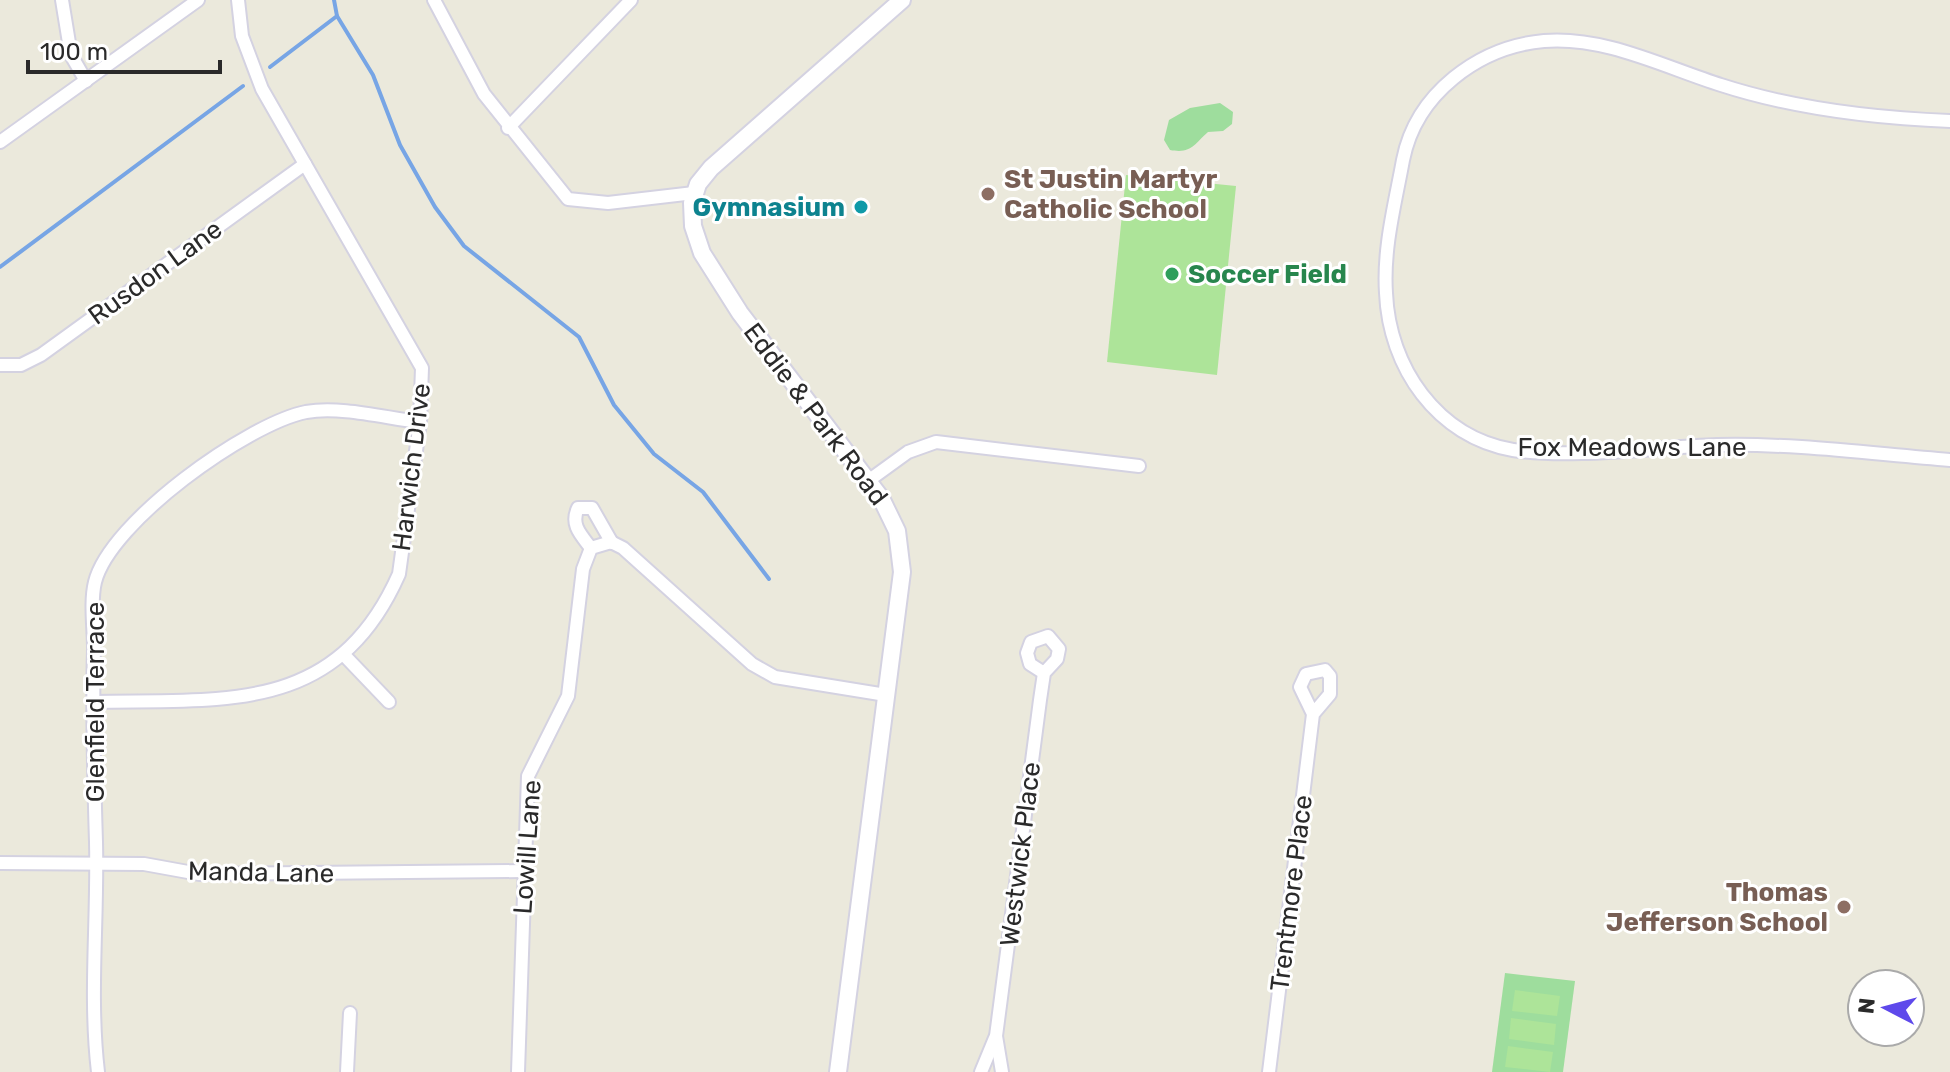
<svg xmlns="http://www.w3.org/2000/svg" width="1950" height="1072" font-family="Rubik,sans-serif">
  <rect width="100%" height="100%" fill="#ebe9dc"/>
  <g fill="#9edd9d">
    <path d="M1220 103 1233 112 1232 124 1223 131 1208 132C1194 144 1192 154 1170 150L1164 140 1169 120 1190 108Z"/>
    <path d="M1505 973 1575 981 1563 1072H1492Z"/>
  </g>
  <g fill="#ade499">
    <path d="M1126 175 1236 186 1217 375 1107 362Z"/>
    <path d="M1515 990 1560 996 1557 1016 1512 1011Z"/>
    <path d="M1511 1018 1556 1024 1554 1045 1509 1039Z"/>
    <path d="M1508 1046 1553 1052 1550 1072 1505 1067Z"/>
  </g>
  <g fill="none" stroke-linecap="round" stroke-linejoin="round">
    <g stroke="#77a5e5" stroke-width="4">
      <path d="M334 0 337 16 373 75 400 145 435 207 464 246 579 337 614 405 654 454 703 492 769 579"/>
      <path d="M270 67 337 16"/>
      <path d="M0 267 243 86"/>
    </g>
    <defs>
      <g id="street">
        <path d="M62 0 71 55 86 81"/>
        <path d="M434 0 484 94 568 199 608 203 694 193"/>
        <path d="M1950 121C1872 118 1795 109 1721 85 1664 67 1605 36 1544 41 1478 47 1416 94 1403 160 1395 204 1383 248 1386 293 1389 367 1437 437 1513 450 1570 459 1657 447 1717 445 1794 443 1873 454 1950 460"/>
        <path d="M508 128 631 0"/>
        <path d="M0 142 198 0"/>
        <path d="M0 365H21L41 355 305 164"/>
        <path d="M868 481 908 452 936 442 1139 466"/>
        <path d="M591 548C581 535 570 525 578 508H592L612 543"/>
        <path d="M344 655 389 702"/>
        <path d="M93 702C223 699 336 716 399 574L420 422 422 368 262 89 242 36 238 0"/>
        <path d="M0 863 144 864 199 874 523 871"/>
        <path d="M98 1072C89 996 98 919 96 842 94 778 92 713 94 649 94 628 90 602 95 582 110 522 247 424 306 412 341 406 385 418 420 422"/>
        <path d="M347 1072 350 1013"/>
        <path d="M518 1072 528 776 568 696 583 569 591 548 611 542 623 548 752 664 775 677 886 695"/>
        <path d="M981 1072 995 1038"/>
        <path d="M1002 1072 996 1036 1040 700 1044 673 1057 659 1059 649 1048 636 1031 642 1027 653 1030 664 1044 673"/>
        <path d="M1269 1072 1313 714 1300 687 1306 674 1325 670 1330 676V694L1313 714"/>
      </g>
      <path id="secondary" d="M838 1072 902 572 897 531 881 498 740 313 702 253 693 226 692 203 698 184 711 168 902 0"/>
    </defs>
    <use href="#street" stroke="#d4d2e1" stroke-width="16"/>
    <use href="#secondary" stroke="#d4d2e1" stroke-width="20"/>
    <use href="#street" stroke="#fff" stroke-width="12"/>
    <use href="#secondary" stroke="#fff" stroke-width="16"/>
  </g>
  <g fill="#8d6e63" stroke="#fff" stroke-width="3">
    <circle cx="988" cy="194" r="8"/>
    <circle cx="1844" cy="907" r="8"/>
  </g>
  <circle fill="#0f9aa8" stroke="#fff" stroke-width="3" cx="861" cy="207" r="8"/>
  <circle fill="#2e9e5b" stroke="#fff" stroke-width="3" cx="1172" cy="274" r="8"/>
  <g text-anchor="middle" stroke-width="6" stroke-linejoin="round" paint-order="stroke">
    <g font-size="26" font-weight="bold" fill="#785e54" stroke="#fff" text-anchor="start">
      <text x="1004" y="188">St Justin Martyr<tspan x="1004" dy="30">Catholic School</tspan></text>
      <text x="1828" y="901" text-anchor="end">Thomas<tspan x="1828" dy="30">Jefferson School</tspan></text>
    </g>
    <g font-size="26" font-weight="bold" fill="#0d838f" stroke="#fff" text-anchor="end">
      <text x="845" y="216">Gymnasium</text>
    </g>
    <g font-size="26" fill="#2a2a2a" stroke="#fff">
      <text transform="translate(155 272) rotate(-36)" y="9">Rusdon Lane</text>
      <text transform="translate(816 414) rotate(53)" y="9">Eddie &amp; Park Road</text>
      <text x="1632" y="456">Fox Meadows Lane</text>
      <text transform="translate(411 467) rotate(-83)" y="9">Harwich Drive</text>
      <text transform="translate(95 702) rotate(-90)" y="9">Glenfield Terrace</text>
      <text transform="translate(527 847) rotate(-86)" y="9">Lowill Lane</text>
      <text transform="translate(1020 854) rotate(-83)" y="9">Westwick Place</text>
      <text transform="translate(261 872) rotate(1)" y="9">Manda Lane</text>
      <text transform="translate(1291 893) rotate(-83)" y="9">Trentmore Place</text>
    </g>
    <g font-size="26" font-weight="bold" fill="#27864d" stroke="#fff" text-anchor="start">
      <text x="1188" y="283">Soccer Field</text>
    </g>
  </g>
  <g transform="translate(1886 1008) rotate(276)"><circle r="38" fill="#ffffff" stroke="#aaaaaa" stroke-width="2"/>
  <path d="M0-6L14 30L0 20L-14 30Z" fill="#5e49eb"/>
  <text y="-12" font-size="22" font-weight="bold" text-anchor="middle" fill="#2a2a2a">N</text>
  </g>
  <path d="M28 60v12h192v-12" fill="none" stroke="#2a2a2a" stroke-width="4"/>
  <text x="40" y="60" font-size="24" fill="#2a2a2a" stroke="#ffffff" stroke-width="6" paint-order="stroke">100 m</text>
</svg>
